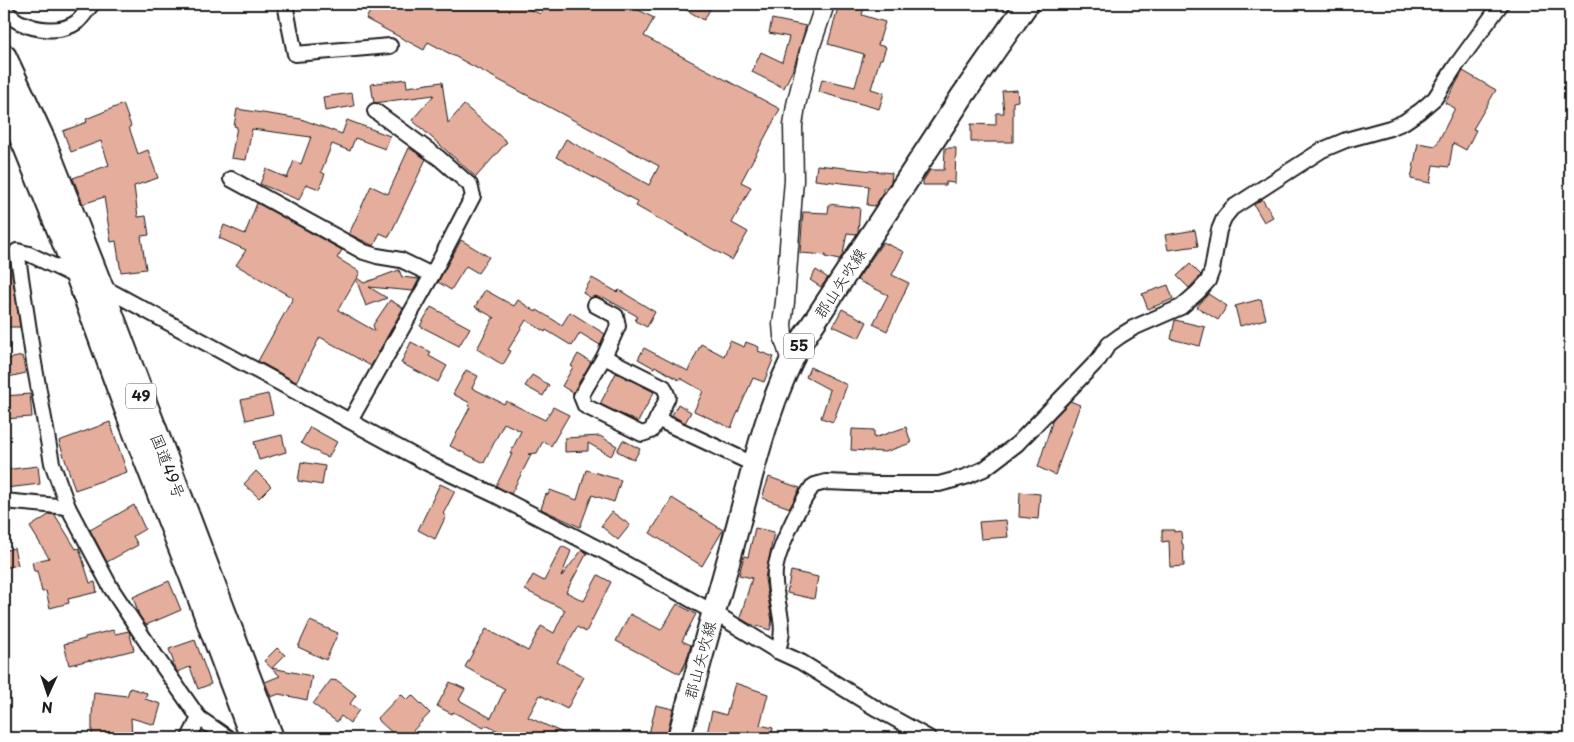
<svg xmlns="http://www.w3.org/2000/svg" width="1574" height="742" font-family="'Playpen Sans','Klee One',sans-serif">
  <rect width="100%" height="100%" fill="#fff"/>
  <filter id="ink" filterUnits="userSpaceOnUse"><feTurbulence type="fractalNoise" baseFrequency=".02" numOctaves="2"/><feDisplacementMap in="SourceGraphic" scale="10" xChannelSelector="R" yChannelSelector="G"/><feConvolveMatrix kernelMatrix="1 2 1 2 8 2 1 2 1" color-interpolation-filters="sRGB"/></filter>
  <g filter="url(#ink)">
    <g fill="#e5ad9c" stroke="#1c1c1c">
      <path d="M374 4H520L540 14 546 4H627L654 18 644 36 780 109 741 182 751 187 732 223 748 232 732 260 636 206 638 202 556 157 566 139 649 185 659 166 428 42 424 50 366 19Z"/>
      <path d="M676 4H713L704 20Z"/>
      <path d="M839 4H865L862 15 885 22 878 45 886 47 882 59H880L871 89 884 93 879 109 819 92 822 79 855 87 864 54 828 44Z"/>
      <path d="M772 19 806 26 794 67 784 88 752 72 761 52 782 62 789 37 769 33Z"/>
      <path d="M1463 71 1496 90 1473 129 1476 130 1466 150 1453 143 1449 167 1433 165 1430 183 1411 179 1418 143 1436 146 1455 108 1445 103Z"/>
      <path d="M406 79 407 87 442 82 448 123 464 105 507 142 476 177 412 120 434 95 374 103 371 84Z"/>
      <path d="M1017 90 1018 101 1013 102V142H971V124L996 125V113H1004L1002 91Z"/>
      <path d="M352 93 354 106 325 111 323 97Z"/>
      <path d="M123 104 131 126 129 127 138 154 148 150 158 178 134 186 138 217 146 216 149 235 141 236 146 269 121 272 116 241 111 242 104 197 83 204 73 178 109 165 101 141 71 152 63 131 87 122 86 119Z"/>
      <path d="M237 109 301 119 342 134 347 120 390 136 385 149 355 138 350 151 332 144 321 172 325 174 319 189 306 184 299 200 260 184 266 169 287 178 294 161 301 164 311 137 252 129 246 160 231 158 237 127 234 126Z"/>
      <path d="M409 148 426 159 389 237 380 233 374 246 349 234 371 186 388 194Z"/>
      <path d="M945 148H956L955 183 946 182V185H923V181L930 170H944Z"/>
      <path d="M817 165 892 173 891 182 886 188H883V193L875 206 867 205 869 186 815 180Z"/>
      <path d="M1262 199 1273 217 1264 222 1254 205Z"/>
      <path d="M257 203 342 250 337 258 360 272 357 278 364 283 399 270 402 277 419 279 413 291 369 287 387 298 366 306 356 279 338 310 375 331 373 325 390 300 403 308 371 366 320 337 296 382 258 361 293 298 236 265 246 250 219 238 224 225 245 234Z"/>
      <path d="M829 204 860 208 858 232 856 234 847 233 843 254 839 260 825 257 826 255 800 253 803 212 828 213Z"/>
      <path d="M1195 230 1198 246 1168 250 1165 235Z"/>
      <path d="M461 240 489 257 478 273 466 266 451 290 438 282Z"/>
      <path d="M883 242 904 252 892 275 909 283 887 331 873 324 888 295 857 280Z"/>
      <path d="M9 253 20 327H4V254Z"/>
      <path d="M1190 264 1201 275 1189 288 1177 276Z"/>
      <path d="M816 270 828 278 821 287 810 280Z"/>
      <path d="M592 278 617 292 619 290 655 312 647 327 635 321 637 316 603 297 602 299 595 296 591 298 583 293Z"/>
      <path d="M1168 285 1173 299 1148 309 1142 294Z"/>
      <path d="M485 290 514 306 518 300 536 312 537 310 562 325 570 312 605 334 600 345 580 333 572 346 546 330 545 332 526 320 508 350 511 351 503 365 477 349 493 318H495L475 307Z"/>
      <path d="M1208 294 1227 306 1218 320 1197 307Z"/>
      <path d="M1261 299 1266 319 1240 326 1235 306Z"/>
      <path d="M431 307 470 328 459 346 420 326Z"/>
      <path d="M842 309 867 322 859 338 833 326Z"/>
      <path d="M1175 320 1205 327 1200 346 1171 339Z"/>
      <path d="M730 341 744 347 746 342 759 347 758 351 774 357 764 382 753 378 731 428 694 411 703 391 680 378 679 380 655 366 654 368 638 359 644 348 688 371 701 344 724 356Z"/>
      <path d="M411 342 431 352 429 356 447 366 438 382 401 363Z"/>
      <path d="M578 354 591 362 573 393 562 386 573 367 571 366Z"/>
      <path d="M22 356 26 373 4 378V360Z"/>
      <path d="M810 367 847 385 833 422 821 418 830 390 806 377Z"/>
      <path d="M466 370 478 376 472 388 504 404 506 401 545 420 553 407 569 415 551 446 543 441 537 453 528 454 531 455 511 494 496 486 512 454H510L521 431 504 423 484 463 450 446 470 407 468 406 470 403 453 394Z"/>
      <path d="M616 373 654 392 638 422 600 404Z"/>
      <path d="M532 375 549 385 543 396 525 386Z"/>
      <path d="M30 394 32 417 4 419V396Z"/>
      <path d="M268 394 273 414 246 420 241 400Z"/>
      <path d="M1070 401 1080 405 1055 475 1038 467 1053 419Z"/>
      <path d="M678 404 691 412 685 423 672 415Z"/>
      <path d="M110 422 127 472 75 490 59 441Z"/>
      <path d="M310 427 337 442 328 458 301 443Z"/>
      <path d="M906 427 911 443 885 452 851 450 852 429 874 430V438Z"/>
      <path d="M282 435 286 452 259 460 254 442Z"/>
      <path d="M600 436 617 446 611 456 588 443V451L565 452V438Z"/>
      <path d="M623 440 640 449 634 460 617 451Z"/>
      <path d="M301 462 325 466 322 485 298 481Z"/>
      <path d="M38 466 40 484 6 488 4 470Z"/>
      <path d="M586 470 621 480 614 502 592 495 580 527 541 509 546 494 548 495 550 490 577 500Z"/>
      <path d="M256 471 271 486 259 498 244 484Z"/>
      <path d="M769 477 800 488 790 508 762 498Z"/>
      <path d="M440 484 455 491 443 514 446 516 435 539 418 530Z"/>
      <path d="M1020 492 1040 494 1038 519 1019 517Z"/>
      <path d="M672 498 723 530 702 566 650 533Z"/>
      <path d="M134 505 145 529 133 536 138 545 107 562 90 530Z"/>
      <path d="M612 512 630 525 618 540 601 526Z"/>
      <path d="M50 514 55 515 76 549 79 548 90 583 95 582 97 592 68 599 69 603 50 608 46 591 42 592 37 571H34L32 562 49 558 30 527Z"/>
      <path d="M1006 520 1008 537 981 539 979 522Z"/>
      <path d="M755 528 774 532 765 579 772 621 770 630 750 624 740 618 752 578 739 575 744 556 748 557Z"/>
      <path d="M1162 530H1174V532L1181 531 1182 544H1183L1184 566 1170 567 1169 541 1162 542Z"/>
      <path d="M562 546 571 551 561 577 582 550 587 553 566 592 584 601 598 575 611 582 586 632 577 627 557 662 584 677 567 709 540 695 528 717 574 738H514L485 725 484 728 453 712 452 714 437 706 450 682 465 689 459 700 491 718 505 689 465 667 486 629 528 651 541 626 554 633 565 610 525 590 533 575 544 581Z"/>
      <path d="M14 548 18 565 4 568V551Z"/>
      <path d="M791 571 818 577 814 599 787 593Z"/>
      <path d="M169 581 181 610 146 625 139 615 133 597Z"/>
      <path d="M677 604 696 614 682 641 691 645 686 662 680 674 616 641 630 614 661 630Z"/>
      <path d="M310 621 338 633 326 660 298 647Z"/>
      <path d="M113 630 115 634 129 631 134 650 91 661 90 660 69 665 64 644 85 639V637Z"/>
      <path d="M195 640 211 684 198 689 190 667 177 672 169 649Z"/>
      <path d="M277 648 285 655 272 668 312 676 307 700 279 694 271 697 265 682 280 676 264 661Z"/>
      <path d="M331 680 338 681 356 695 350 704 359 710 350 723 341 716 337 722 313 704Z"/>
      <path d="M735 683 768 694 760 725 773 728 771 738H706L712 711 726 715Z"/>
      <path d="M130 688 147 693 145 699 161 704 155 725 131 718 132 738H92V715L94 692 127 696Z"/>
      <path d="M401 694 407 700 412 695 430 713 406 738H398L377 719Z"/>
      <path d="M656 705 673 709 666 738H648Z"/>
    </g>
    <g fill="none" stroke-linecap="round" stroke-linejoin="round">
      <defs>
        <g id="minor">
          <path d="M285 4 295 54 390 46"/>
          <path d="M4 9C8 13 13 19 19 22 36 30 61 34 77 22 82 18 87 10 92 4"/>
          <path d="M231 179 364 252 377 256 401 260 432 275"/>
          <path d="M79 278 29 254 17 251 34 363 52 463 68 507 111 588 157 658 199 718 228 738"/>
          <path d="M101 286 427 463 495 495 601 550 713 612 777 651 801 662 877 709 929 738"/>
          <path d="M595 305 616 316 618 326 604 357 581 396 585 406 642 434 651 431 657 419"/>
          <path d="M604 357 664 387 668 397 657 419 753 464"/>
          <path d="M350 421 432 275 473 196 470 185 439 158 375 111"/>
          <path d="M4 501 68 507"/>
          <path d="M777 651C790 624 772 599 775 571 777 551 800 504 812 487L815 485 826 482 876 484H939L965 477 984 469 1017 444 1099 359 1109 344 1120 336 1133 328 1181 307 1198 292 1208 281 1212 270 1219 230 1224 218 1232 208 1322 150 1346 140 1390 128 1404 122 1420 111 1435 98 1455 67 1501 4"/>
          <path d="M189 738 199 718"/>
        </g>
        <path id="tertiary" d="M791 361 783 336 782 324 785 302 792 205 794 180 793 126 796 105 810 48 825 4"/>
        <path id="primary" d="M679 738C696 673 715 609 733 544 752 475 766 405 801 342L963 95 1027 4"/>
        <g id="trunk">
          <path d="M4 57 43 141 100 286 271 738"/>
          <path d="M4 97 27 149 79 278 132 423 192 576 253 738"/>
        </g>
      </defs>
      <use href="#minor" stroke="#1c1c1c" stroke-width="18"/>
      <use href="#tertiary" stroke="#1c1c1c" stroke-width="21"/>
      <use href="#primary" stroke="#1c1c1c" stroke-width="26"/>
      <use href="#trunk" stroke="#1c1c1c" stroke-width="28"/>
      <use href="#minor" stroke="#fff" stroke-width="14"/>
      <use href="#tertiary" stroke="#fff" stroke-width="18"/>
      <use href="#primary" stroke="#fff" stroke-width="22"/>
      <use href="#trunk" stroke="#fff" stroke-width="24"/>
    </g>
  </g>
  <g text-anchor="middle" stroke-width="4" stroke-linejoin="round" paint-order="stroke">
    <g fill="#fff" stroke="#606060" stroke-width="1">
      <rect x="784" y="333.5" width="30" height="25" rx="4"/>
      <rect x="126" y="383.5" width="30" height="25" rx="4"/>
    </g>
    <g font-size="15" font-weight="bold" fill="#1c1c1c">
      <text x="799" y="351">55</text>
      <text x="141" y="401">49</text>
    </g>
    <g font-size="16" fill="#1c1c1c" stroke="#fff">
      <text transform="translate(840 283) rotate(-57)" y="6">郡山矢吹線</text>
      <text transform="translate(168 466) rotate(69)" y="6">国道49号</text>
      <text transform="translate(700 660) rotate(-75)" y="6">郡山矢吹線</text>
    </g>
  </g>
  <rect width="1574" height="742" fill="none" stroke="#fff" stroke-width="20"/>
  <rect x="10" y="10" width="1554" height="722" fill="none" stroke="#1c1c1c" stroke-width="2" filter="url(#ink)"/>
  <g transform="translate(48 694) rotate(183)" stroke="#ffffff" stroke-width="4" paint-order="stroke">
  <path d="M0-4L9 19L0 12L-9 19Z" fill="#1c1c1c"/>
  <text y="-8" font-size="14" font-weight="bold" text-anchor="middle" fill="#1c1c1c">N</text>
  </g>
</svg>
